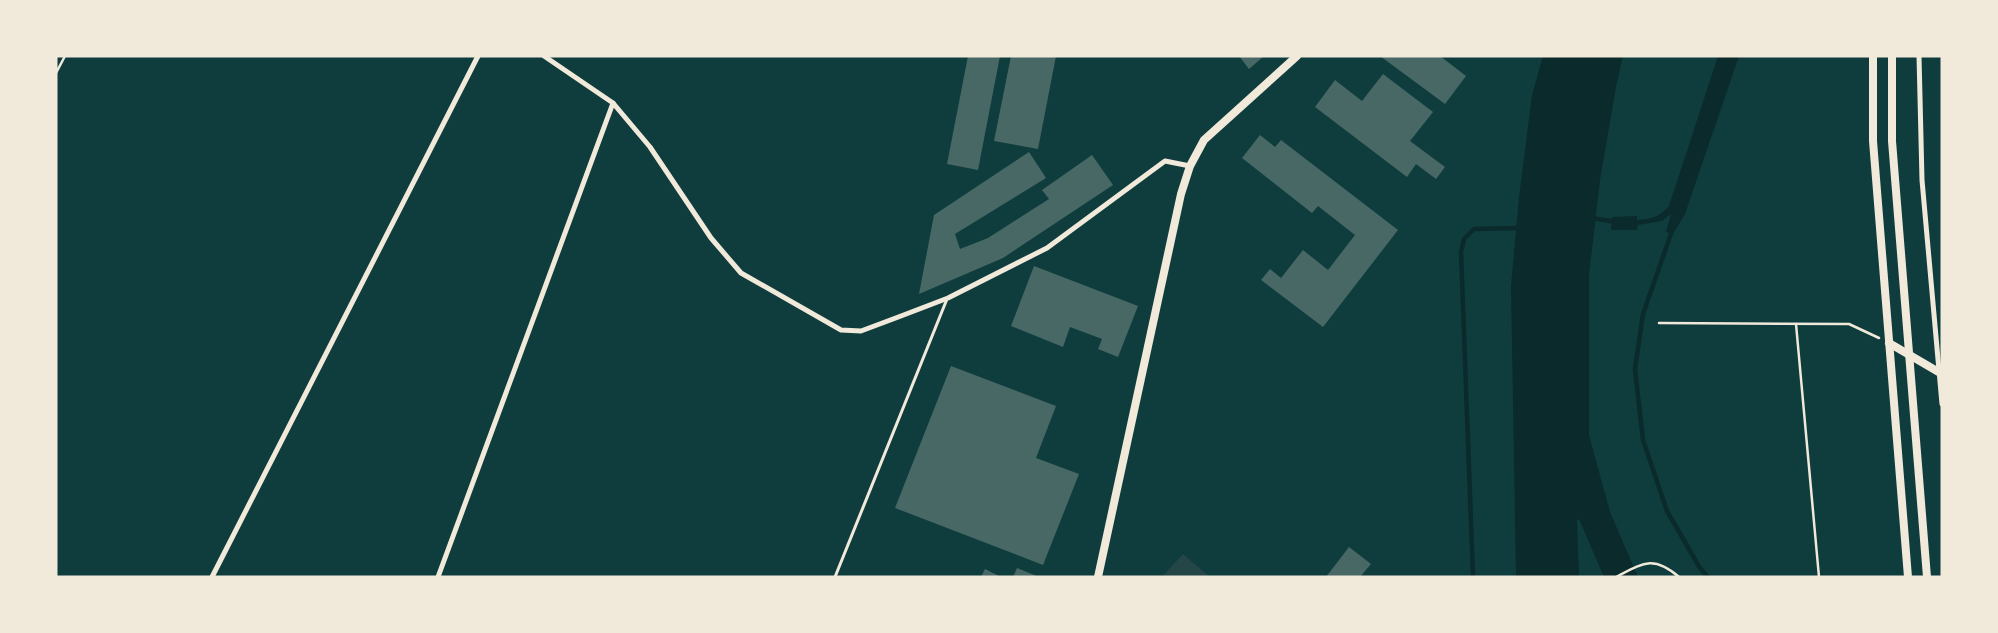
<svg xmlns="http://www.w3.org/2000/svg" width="1998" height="633" font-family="Manrope,sans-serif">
  <rect width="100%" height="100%" fill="#0f3d3e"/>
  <path fill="#244646" d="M1183 554 1210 577H1162Z"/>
  <g fill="#0a2a2b">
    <path d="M1543 56H1623L1616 87 1600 180 1589 275V435L1610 512 1638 577H1604L1579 519 1577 520 1579 577H1516L1511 286 1519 197 1532 95Z"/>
    <path d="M1718 56H1739L1685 214 1673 234 1666 232 1671 214 1662 221 1638 225 1637 230H1611L1612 217 1637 216V220C1652 219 1659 217 1669 206Z"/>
  </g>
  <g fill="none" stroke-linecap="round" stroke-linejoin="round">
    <g stroke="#0a2a2b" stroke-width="4.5">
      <path d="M1591 218 1616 222"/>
      <path d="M1673 228 1643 314 1635 369 1643 440 1667 511 1700 568 1708 577"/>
      <path d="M1473 577 1461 252 1464 239 1474 229 1520 228"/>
    </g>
  </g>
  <g fill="#486865">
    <path d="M968 56H1000L978 170 947 164Z"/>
    <path d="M1011 56H1056L1038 149 994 141Z"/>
    <path d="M1239 56H1264L1249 69Z"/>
    <path d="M1380 56H1440L1466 76 1445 104Z"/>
    <path d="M1383 74 1433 112 1410 141 1445 167 1436 179 1416 164 1407 177 1315 107 1335 80 1362 101Z"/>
    <path d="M1260 135 1275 147 1281 140 1398 230 1323 327 1261 280 1270 269 1281 278 1303 250 1328 270 1355 235 1318 206 1312 213 1242 158Z"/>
    <path d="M1029 152 1046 178 955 234 960 249 988 238 1049 199 1042 190 1092 155 1113 185 1003 258 919 294 934 215Z"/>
    <path d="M1034 266 1138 306 1118 357 1098 349 1102 339 1070 327 1063 347 1011 326Z"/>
    <path d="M951 366 1056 406 1036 458 1079 474 1043 565 895 508Z"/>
    <path d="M1349 547 1371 564 1360 577H1326Z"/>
    <path d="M1017 568 1039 577H1013Z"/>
    <path d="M985 569 1001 577H981Z"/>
  </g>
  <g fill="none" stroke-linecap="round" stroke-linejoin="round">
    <g stroke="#f1e9da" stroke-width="2.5">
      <path d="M56 73 65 56"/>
      <path d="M1659 323 1849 324 1879 338"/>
      <path d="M1796 324 1819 577"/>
      <path d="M1616 577C1643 563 1653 555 1679 577"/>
    </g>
    <path stroke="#f1e9da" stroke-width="3" d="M835 577 947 299"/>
    <g stroke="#f1e9da" stroke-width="5">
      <path d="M544 56 613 103 650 147 711 238 741 273 841 330 861 331 901 316 948 298 1047 248 1165 161 1190 166"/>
      <path d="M1919 56 1922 180 1942 404"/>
      <path d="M212 577 478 56"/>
      <path d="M438 577 613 103"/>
    </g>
    <g stroke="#f1e9da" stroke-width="8">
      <path d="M1873 56V141L1908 577"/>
      <path d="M1892 56V141L1927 577"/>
      <path d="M1889 343 1942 374"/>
      <path d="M1098 577 1181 194 1190 166 1204 140 1297 56"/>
    </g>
  </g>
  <rect width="1998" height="633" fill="none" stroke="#f1e9da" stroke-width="115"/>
</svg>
